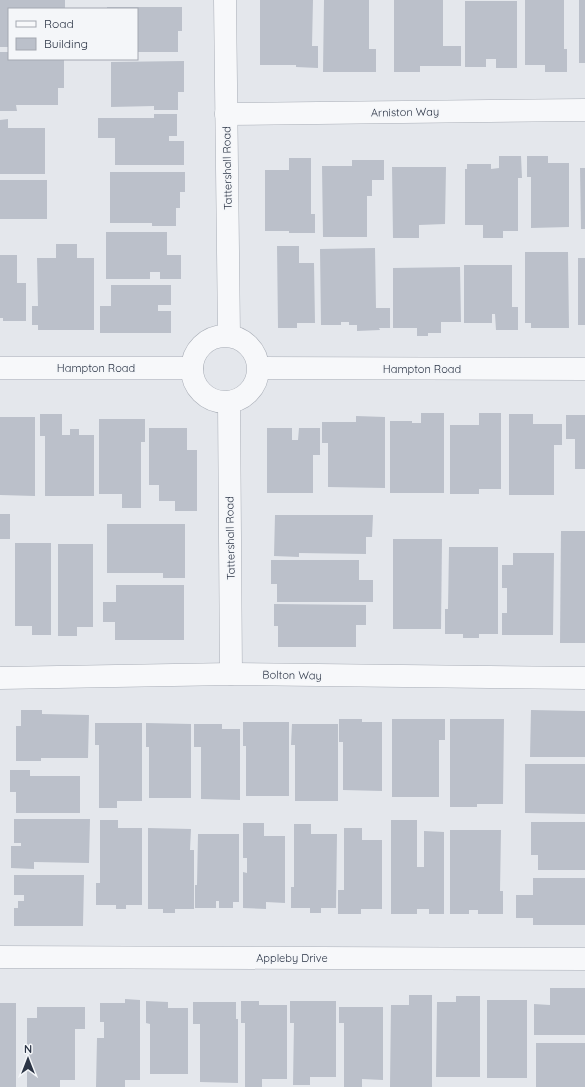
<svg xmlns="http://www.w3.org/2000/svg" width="585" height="1087" font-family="Quicksand,sans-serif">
  <rect width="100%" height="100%" fill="#e4e7ec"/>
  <g fill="#bbc0ca">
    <path d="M0 0H65V9H9V47H0Z"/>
    <path d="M260 0H313L312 46H318V68L296 67V65H260Z"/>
    <path d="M324 0H369V49H376V72H323Z"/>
    <path d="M394 0H443V46H461V66H420V72H394Z"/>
    <path d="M525 0H564V49H567V72H545V65H525Z"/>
    <rect x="579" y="0" width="6" height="63"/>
    <path d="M465 1H517V68H496V59H486V67H465Z"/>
    <path d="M107 7H182V31H178V52H137V9H107Z"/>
    <path d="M0 52H9V59H64V88H58V105H16L17 111H0Z"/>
    <path d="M184 61V92H178V110H154V106L111 107V62Z"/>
    <path d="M154 114H177V136H169V141H184V165H115V138H98V118H154Z"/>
    <path d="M8 119V128H45V174H0V120Z"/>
    <path d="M499 156H521L522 178H518V231H503V238H483V225H465V169H467V164H491V169L499 168Z"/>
    <path d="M527 156H548V163H569V227L531 228V177H527Z"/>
    <path d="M289 158H311V214H315V233H289V231H265V170H289Z"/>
    <path d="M352 160H384V180H372V196H367V237H323L322 166H352Z"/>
    <path d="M392 167H446L445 224 419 225V238H393Z"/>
    <path d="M580 168H585V229H581Z"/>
    <path d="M110 172H185V192H180V208H176V226H152V223H110Z"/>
    <rect x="0" y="180" width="47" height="39"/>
    <path d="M106 232H167V255H181V279H160V272H150V279H106Z"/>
    <path d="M56 244H77V258H94V330H38V325H32V306H38L37 258H56Z"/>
    <path d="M277 246H299V263H314L315 323H297V328H278Z"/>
    <path d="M375 248 376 308H390V328H379L380 330 357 331V325H349V322H341V325H321L320 249Z"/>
    <path d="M525 252H568L569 328H531V323H525Z"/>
    <path d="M0 255H17V283H26V321H3V318H0Z"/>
    <rect x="578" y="258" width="7" height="67"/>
    <path d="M464 265H512V307H518V330H496L495 314H492V323H464Z"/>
    <path d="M460 267 461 322H441V333H428V336H417V328H393V268Z"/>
    <path d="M111 285H171V305H158V311H171V333H100V306H111Z"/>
    <path d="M421 413H444V493H390V421H412V423H421Z"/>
    <path d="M479 413H501V489H479V494H450V425H479Z"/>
    <path d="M40 414H62V435H70V429H79V435H94V496H45V436H40Z"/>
    <path d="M509 414H533V424H562V445H554V495H509Z"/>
    <path d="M566 415H585V469H575V439H566Z"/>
    <path d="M356 416 385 417V488L328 487V443H322V422H356Z"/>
    <path d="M0 417H35V496L0 495Z"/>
    <path d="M99 419H145V442H141V508H122V494H99Z"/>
    <path d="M149 428H187V450H197V511H175V501H159V485H149Z"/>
    <path d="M267 428H292V440H298L299 428H320V455H313V493H267Z"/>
    <rect x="0" y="514" width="10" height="25"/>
    <path d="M275 515H373L372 537H366V554L299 553V557L274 556Z"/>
    <path d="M107 524H185V578H163V573H107Z"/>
    <path d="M561 531H585V643H560Z"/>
    <path d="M393 539H442L441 629H393Z"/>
    <path d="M15 543H51V635H32V626H15Z"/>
    <path d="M58 544H93V627H77V636H58Z"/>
    <path d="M449 547H498V634H479V638H463V634H445V609H448Z"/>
    <path d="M513 553H554L553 635H502V613H507V588H502V565H513Z"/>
    <path d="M271 560H359V580H373V602H277V584H271Z"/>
    <path d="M116 585H184V640H115V622H103V602H116Z"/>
    <path d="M274 604 366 605V625H356V647H278V626H274Z"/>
    <path d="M21 710H42V714L89 715 88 758H41V761H16V726H21Z"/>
    <path d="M531 710 585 711V757H530Z"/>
    <path d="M339 719H362V722H382V791L343 790V742H339Z"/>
    <path d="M392 719H445V740H439V797H392Z"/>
    <path d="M450 719H504L503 804H477V807H450Z"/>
    <path d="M243 722H289V796H246V746H243Z"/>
    <path d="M95 723H142V801H117V808H99V745H95Z"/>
    <path d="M146 723 191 724V798H149V747H146Z"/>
    <path d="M194 724H222V729H240V800L201 799V747H194Z"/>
    <path d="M292 724H338V801H295V745H291Z"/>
    <path d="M525 764H585V814L525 813Z"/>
    <path d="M10 770H30V776H80V813H16V792H10Z"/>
    <path d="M14 819H90L89 863 34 862V869L11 868V846H21V843H14Z"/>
    <path d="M100 820H118V828H142V905H126V909H116V905H96V883H100Z"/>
    <path d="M391 820H417V867H424V831L444 832V914H429V909H417V914H391Z"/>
    <path d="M531 822H585V870H538V855H531Z"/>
    <path d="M243 823H264V836H285V903L266 902V909L243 908V872L247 873V858H243Z"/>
    <path d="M294 824H311V834H337L336 908H321V913H310V908H291V887H294Z"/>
    <path d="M148 828 191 829 190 850H194V909H175V913H163V909H148Z"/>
    <path d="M344 828H362V840H382V909H361V914H338V890H344Z"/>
    <path d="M450 830H501L500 891H503V914H478V910H469V914H450Z"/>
    <path d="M198 834H239V902H233V908H219V901H216V908H195V885H197Z"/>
    <path d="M14 875H84L83 926H14V908H18V901H24V895H14Z"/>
    <path d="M533 878H585V925H533V918H516V895H533Z"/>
    <path d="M550 988H585V1035H534V1004L550 1005Z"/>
    <path d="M409 995H432V1087H390L391 1005H409Z"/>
    <path d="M456 996H480V1077H436L437 1002H456Z"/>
    <path d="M125 999 140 1000V1080H125V1087H96L97 1038H104V1022H100V1003H125Z"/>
    <rect x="487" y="1000" width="40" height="78"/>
    <path d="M146 1001 168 1002V1008H188V1074H150V1024L146 1023Z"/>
    <path d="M241 1001H259V1005H287V1079H262V1087H245V1023H241Z"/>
    <path d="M290 1001H336V1077H310V1085H293L294 1023H290Z"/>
    <path d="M193 1002H236V1019H238V1083L200 1082V1024H193Z"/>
    <rect x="0" y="1003" width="16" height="84"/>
    <path d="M37 1007H85V1029H75V1080H60V1087H27V1018H37Z"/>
    <path d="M339 1007H383V1080L362 1079V1087H344V1023H339Z"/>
    <rect x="536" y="1043" width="49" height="44"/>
  </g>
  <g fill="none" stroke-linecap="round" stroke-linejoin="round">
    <defs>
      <g id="minor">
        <path d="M225 0 229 335"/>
        <path d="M226 114 585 110"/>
        <circle cx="225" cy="369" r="33"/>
        <path d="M0 368H192"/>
        <path d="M259 368 585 369"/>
        <path d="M229 402 231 674"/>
        <path d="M0 678 231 674 585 678"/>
        <path d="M0 957 585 959"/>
      </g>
    </defs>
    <use href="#minor" stroke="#a9aeb7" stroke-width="23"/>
    <use href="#minor" stroke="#f7f8fa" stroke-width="22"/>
  </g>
  <g text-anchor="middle" stroke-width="3" stroke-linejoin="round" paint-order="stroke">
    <g font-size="11" fill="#2b3445" stroke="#f4f6f9">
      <text transform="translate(405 112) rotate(-1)" y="4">Arniston Way</text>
      <text transform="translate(227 168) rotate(-91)" y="4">Tattershall Road</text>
      <text x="96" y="372">Hampton Road</text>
      <text x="422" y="373">Hampton Road</text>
      <text transform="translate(230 538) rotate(-91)" y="4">Tattershall Road</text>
      <text transform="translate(292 675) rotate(1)" y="4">Bolton Way</text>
      <text x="292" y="962">Appleby Drive</text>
    </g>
  </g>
  <rect x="8" y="8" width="130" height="52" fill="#f4f6f9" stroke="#a4a8b1"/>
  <rect x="16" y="21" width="20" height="6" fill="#f7f8fa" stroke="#a4a8b1"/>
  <text x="44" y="28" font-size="12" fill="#2b3445">Road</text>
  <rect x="16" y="38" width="20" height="12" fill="#bbc0ca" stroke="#a4a8b1"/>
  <text x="44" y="48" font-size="12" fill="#2b3445">Building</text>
  <g transform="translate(28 1059)" stroke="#f4f6f9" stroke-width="3" paint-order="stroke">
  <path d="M0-3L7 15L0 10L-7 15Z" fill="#2b3445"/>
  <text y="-6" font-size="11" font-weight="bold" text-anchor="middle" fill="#2b3445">N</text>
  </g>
</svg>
